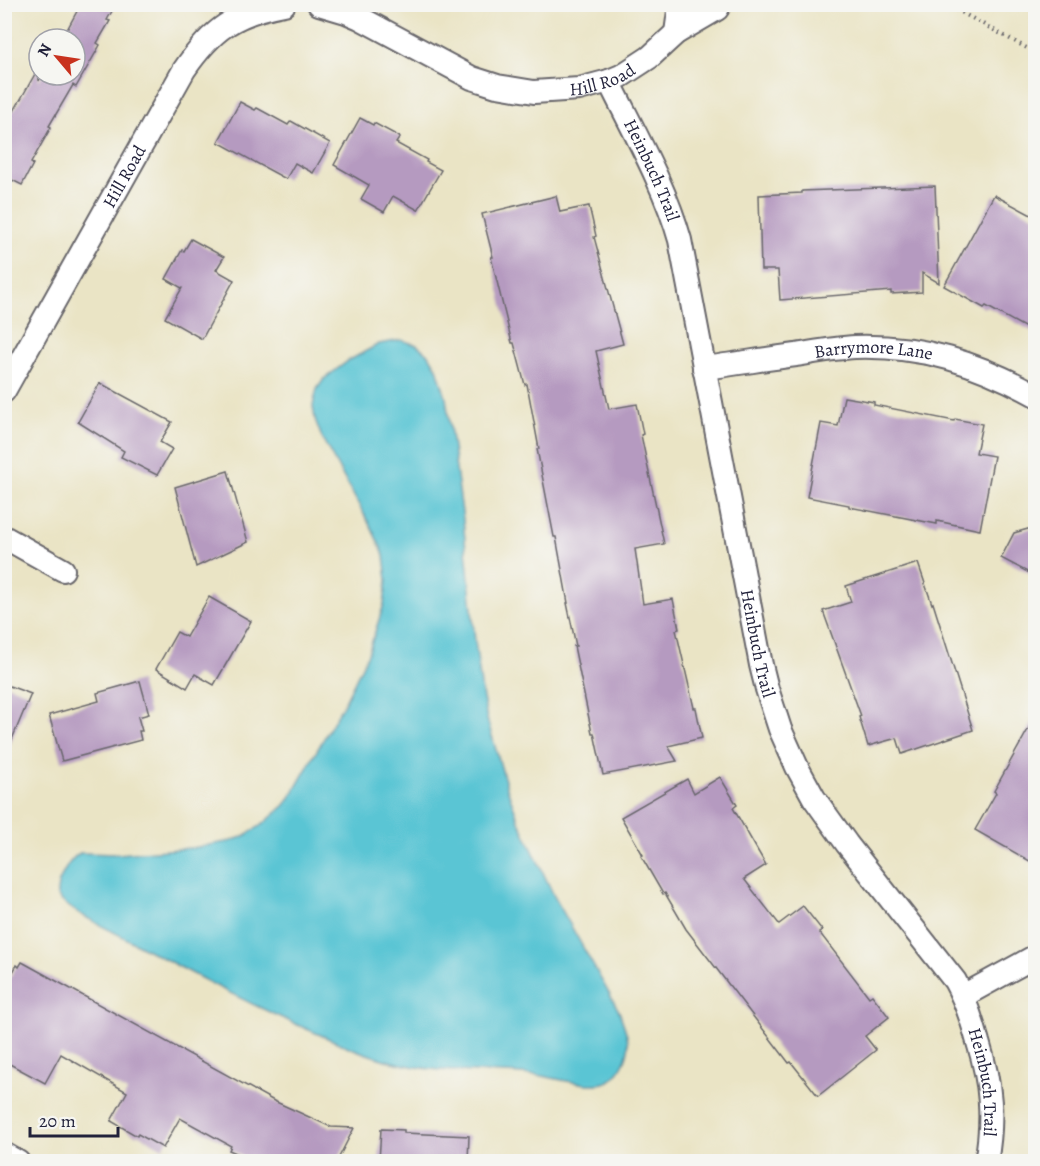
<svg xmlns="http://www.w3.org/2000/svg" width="1040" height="1166" font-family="Alegreya,serif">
  <rect width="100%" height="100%" fill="#f6f6f2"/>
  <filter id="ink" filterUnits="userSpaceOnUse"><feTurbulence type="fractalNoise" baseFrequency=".0167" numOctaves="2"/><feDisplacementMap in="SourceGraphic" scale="12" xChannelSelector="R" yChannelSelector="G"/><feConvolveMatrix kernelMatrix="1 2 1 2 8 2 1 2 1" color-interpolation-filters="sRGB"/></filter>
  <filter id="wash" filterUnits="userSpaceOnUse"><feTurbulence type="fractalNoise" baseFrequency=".008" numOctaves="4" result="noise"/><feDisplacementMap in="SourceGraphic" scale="24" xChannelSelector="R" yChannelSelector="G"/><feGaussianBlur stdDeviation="1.35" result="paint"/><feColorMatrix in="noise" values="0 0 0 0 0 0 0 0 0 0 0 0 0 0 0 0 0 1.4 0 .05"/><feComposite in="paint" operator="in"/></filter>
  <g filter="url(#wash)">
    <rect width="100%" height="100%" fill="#eae4c5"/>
    <path fill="#5ac5d4" stroke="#3e7488" stroke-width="1.5" d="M401 340 417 345 429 355 437 368 446 398 463 519 475 641 482 693 487 719 508 791 519 821 554 896 619 1011C622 1021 627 1031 628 1042 630 1055 620 1074 609 1081 594 1089 559 1079 542 1076 492 1070 441 1075 393 1062 366 1055 341 1044 316 1033 252 1006 191 973 129 940 114 932 63 908 57 895 56 882 69 859 80 853L118 854 192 848 232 841 246 835 263 824 285 805 291 796 344 703 368 654 384 604 387 580 384 555 381 548 371 527 322 438 315 419 313 406 315 397 317 389 324 379 348 361 379 344Z"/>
    <g id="blocks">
      <g fill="#b59ac0">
        <path d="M81 4H116L107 20 110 21 97 43 100 45 76 87 73 85 49 126 51 127 31 163 33 164 22 185 4 176V105L14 111 39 67V81L42 75H75V39H62Z"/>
        <path d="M240 102 255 110 257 108 288 125 291 121 330 143 313 173 295 163 286 179 218 142Z"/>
        <path d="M360 118 373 125 374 123 400 137 396 143 427 160 426 162 441 170 418 210 393 196 384 212 361 199 369 185 334 165Z"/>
        <path d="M935 186 939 283 922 273V292L891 294V291L780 300 778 270H761L759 195 802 193V191Z"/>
        <path d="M994 195 1035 217V333L986 306 984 308 944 286Z"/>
        <path d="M556 196 560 212 589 206 596 236 594 237 623 344 596 351 609 409 637 404 643 434 641 435 664 544 635 549 643 604 673 599 679 629 676 630 694 708H696L702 738 668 746 677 761 603 775 594 733H592L574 646H576L567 603H568L556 537H554L537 449H539L527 384 525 385 514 343H512L491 257H493L482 214Z"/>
        <path d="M191 239 224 257 216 270 234 280 202 339 165 318 182 288 166 279 182 250 184 251Z"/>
        <path d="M100 383 172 422 160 442 172 449 157 475 121 457 124 451 78 422Z"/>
        <path d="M844 397 874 402V405L954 421 955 419 982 424 976 453 994 456 980 530 937 521V524L849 507V505L807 497 821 423 838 426Z"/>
        <path d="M228 471 248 542 196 567 175 487Z"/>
        <path d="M1035 527V576L1001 558 1014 533Z"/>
        <path d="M918 563 932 604 933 603 973 730 902 754 897 738 868 746 859 717 861 716 823 611 851 602 846 586Z"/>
        <path d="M209 597 251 621 214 685 195 674 187 688 156 669 177 632 186 637Z"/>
        <path d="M140 681 149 714 138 717 142 731H139L141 740 62 761 49 715 99 701 97 693Z"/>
        <path d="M4 684 31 694 5 756H4Z"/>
        <path d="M1035 717V864L975 830 996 793 994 791Z"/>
        <path d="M720 777 737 805 733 808 766 865 744 879 779 924 803 906 822 930 819 932 869 997 872 995 889 1017 865 1036 876 1050 818 1096 791 1062 789 1063 686 929 665 893 663 894 641 856 643 855 621 817 687 779 694 793Z"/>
        <path d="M22 962 274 1101 331 1127 354 1128 337 1161H255L229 1150 231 1146 180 1118 163 1148 138 1134 137 1136 111 1121 127 1092 61 1054 45 1083 4 1061V987L17 965 19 967Z"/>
        <path d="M381 1129 404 1130V1133L469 1136 468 1161H379Z"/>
      </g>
    </g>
  </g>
  <g filter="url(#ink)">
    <use href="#blocks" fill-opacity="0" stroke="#68666b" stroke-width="1.5"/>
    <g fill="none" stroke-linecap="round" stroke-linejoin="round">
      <defs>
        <g id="street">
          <path id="s1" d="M319 4 346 12 360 18 472 78 497 86 534 92 579 89 609 81 621 76 650 57 676 33 717 9 720 4"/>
          <path d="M676 33 680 4"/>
          <path id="s2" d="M609 81C634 132 665 186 680 240L761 665 767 689 780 729 797 767 814 798 847 844 955 981C966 1001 972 1020 978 1042 991 1084 994 1118 986 1162"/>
          <path id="s3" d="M704 368C735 364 765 359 796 355 815 352 835 348 855 347 923 345 977 363 1036 395"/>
          <path id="s4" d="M4 391 184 70C212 29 235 13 284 4"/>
          <path d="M4 537 63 570"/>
          <path d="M963 996 1036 956"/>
          <path d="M4 1154 18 1162"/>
        </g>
      </defs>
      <use href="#street" stroke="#68666b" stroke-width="26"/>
      <path stroke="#68666b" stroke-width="4" stroke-dasharray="1.5 4.5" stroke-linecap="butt" d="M946 4 1036 53"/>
      <use href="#street" stroke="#fff" stroke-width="22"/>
    </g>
  </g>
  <g text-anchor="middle" stroke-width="4.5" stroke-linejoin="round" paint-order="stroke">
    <g font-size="18" fill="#22223b" stroke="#f6f6f2">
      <text dy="6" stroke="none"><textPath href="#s1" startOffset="304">Hill Road</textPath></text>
      <text dy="6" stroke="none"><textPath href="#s2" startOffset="99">Heinbuch Trail</textPath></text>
      <text dy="6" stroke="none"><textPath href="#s4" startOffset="246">Hill Road</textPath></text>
      <text dy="6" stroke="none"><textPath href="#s3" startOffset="171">Barrymore Lane</textPath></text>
      <text dy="6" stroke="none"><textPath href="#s2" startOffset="585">Heinbuch Trail</textPath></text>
      <text dy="6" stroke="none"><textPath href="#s2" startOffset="1088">Heinbuch Trail</textPath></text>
    </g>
  </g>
  <rect width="1040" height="1166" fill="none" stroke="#f6f6f2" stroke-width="24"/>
  <g transform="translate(57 57) rotate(299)"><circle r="28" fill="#f6f6f2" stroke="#a1a1a9" stroke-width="1.5"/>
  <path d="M0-4.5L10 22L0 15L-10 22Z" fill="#c8321e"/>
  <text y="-9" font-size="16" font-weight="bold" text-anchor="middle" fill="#22223b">N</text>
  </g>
  <path d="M30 1127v9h88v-9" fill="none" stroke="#22223b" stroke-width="3"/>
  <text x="39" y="1127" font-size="18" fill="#22223b" stroke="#f6f6f2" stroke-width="4.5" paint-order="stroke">20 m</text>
</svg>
